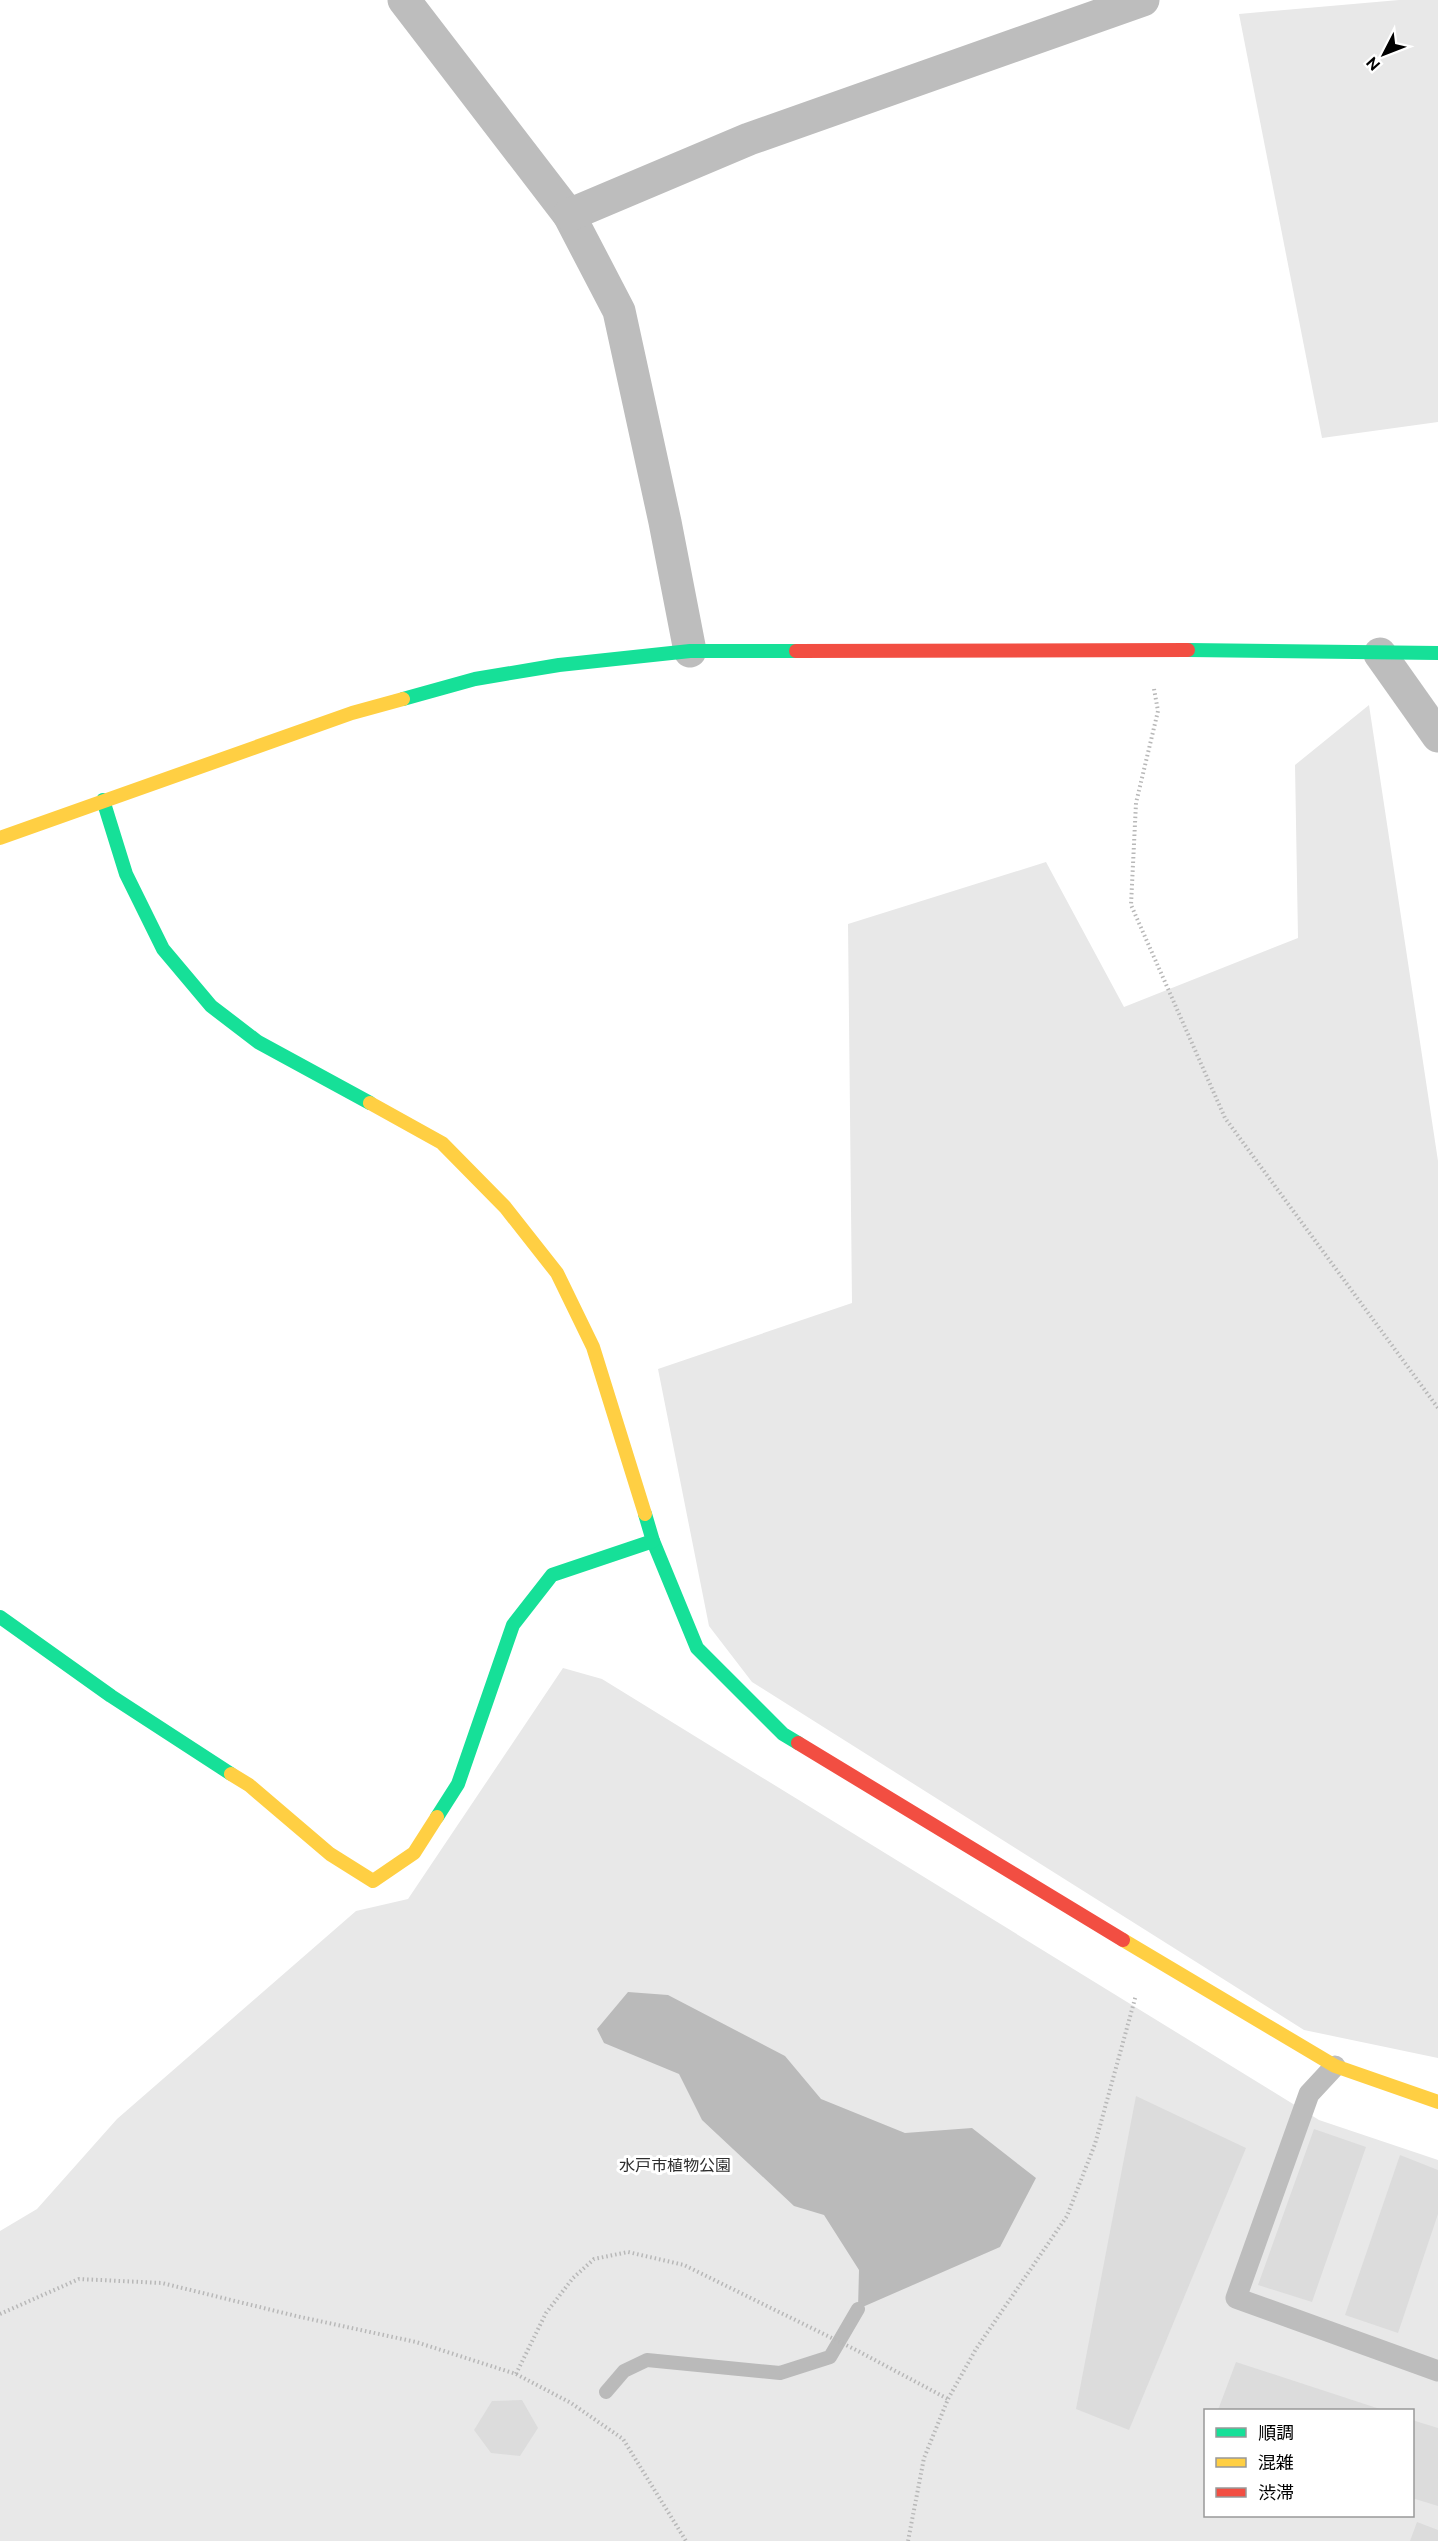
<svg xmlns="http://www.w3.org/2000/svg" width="1438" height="2541" font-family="Ubuntu,'Noto Sans JP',sans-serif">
  <rect width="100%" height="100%" fill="#fff"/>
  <g fill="#e8e8e8" fill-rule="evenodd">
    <path d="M1399 0H1438V422L1322 438 1239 14Z"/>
    <path d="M1369 705 1438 1161V2058L1304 2030 752 1682 709 1626 658 1369 852 1303 848 924 1046 862 1124 1007 1298 938 1295 765Z"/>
    <path d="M563 1668 602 1679 1319 2120 1438 2160V2541H0V2231L37 2209 117 2119 356 1911 408 1899ZM1206 2410H1412V2516H1206Z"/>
  </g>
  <path fill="#bababa" d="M628 1992 668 1995 785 2056 821 2099 905 2133 972 2128 1036 2178 1000 2247 858 2309 859 2270 824 2215 794 2206 702 2120 679 2074 604 2043 597 2029Z"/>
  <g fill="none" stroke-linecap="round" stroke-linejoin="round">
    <path stroke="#bababa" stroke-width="14" d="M606 2392 624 2371 647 2360 780 2373 830 2357 858 2309"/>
  </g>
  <g fill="#dcdcdc">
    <path d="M1136 2096 1246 2148 1129 2430 1076 2409Z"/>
    <path d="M1314 2129 1366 2147 1312 2302 1258 2285Z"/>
    <path d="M1400 2155 1438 2170V2214L1398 2333 1345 2315Z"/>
    <path d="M1236 2362 1383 2410H1218Z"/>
    <path d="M522 2400 538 2428 520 2456 491 2453 474 2430 492 2401Z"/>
    <path d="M1412 2420 1438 2428V2506L1412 2498Z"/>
    <path d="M1417 2522 1438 2530V2541H1410Z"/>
  </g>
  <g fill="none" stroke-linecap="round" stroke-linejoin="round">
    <g stroke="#b8b8b8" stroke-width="4" stroke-dasharray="1.5 3" stroke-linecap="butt">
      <path d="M1154 689 1158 711 1136 803 1131 905 1225 1118 1438 1408"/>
      <path d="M0 2314 79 2279 162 2283 296 2316 416 2342 516 2374 571 2403 623 2439 686 2541"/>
      <path d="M516 2374 546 2313 573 2278 594 2259 628 2252 684 2265 856 2350 948 2399"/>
      <path d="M908 2541 924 2458 948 2399 976 2349 1067 2216 1095 2144 1136 1995"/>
    </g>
    <path stroke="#bdbdbd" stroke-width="21" d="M1335 2066 1309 2094 1236 2298 1438 2371"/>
    <g stroke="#bdbdbd" stroke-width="33">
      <path d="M404 0 569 215 619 311 665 522 690 651"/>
      <path d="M569 215 749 139 1143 0"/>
      <path d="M1380 654 1438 736"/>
    </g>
    <g stroke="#16e098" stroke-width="14">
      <path d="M1188 650 1438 653"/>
      <path d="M403 699 475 679 559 665 690 651H796"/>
      <path d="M103 800 126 874 163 949 211 1006 258 1042 370 1103"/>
      <path d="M645 1514 653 1541 697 1648 783 1734 798 1743"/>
      <path d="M0 1617 111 1696 231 1774"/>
      <path d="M437 1817 458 1784 513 1625 552 1575 653 1541"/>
    </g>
    <g stroke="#ffcf43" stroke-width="14">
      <path d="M0 838 352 713 403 699"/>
      <path d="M370 1103 442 1143 505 1207 557 1273 593 1347 645 1514"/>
      <path d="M231 1774 249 1785 330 1854 373 1881 414 1853 437 1817"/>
      <path d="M1123 1940 1335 2066 1438 2102"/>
    </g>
    <g stroke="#f24e42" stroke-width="14">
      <path d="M796 651 1188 650"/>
      <path d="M798 1743 1123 1940"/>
    </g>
  </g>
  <g text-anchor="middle" stroke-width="6" stroke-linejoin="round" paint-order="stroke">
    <g font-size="16" fill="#2d2d2d" stroke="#fff">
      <text x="675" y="2171">水戸市植物公園</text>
    </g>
  </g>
  <rect x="1204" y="2409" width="210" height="108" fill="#ffffff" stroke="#999999" stroke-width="1.5"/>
  <rect x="1216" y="2428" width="30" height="9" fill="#16e098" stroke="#999999" stroke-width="1.5"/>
  <text x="1258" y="2439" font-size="18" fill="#000000">順調</text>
  <rect x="1216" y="2458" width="30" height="9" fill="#ffcf43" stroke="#999999" stroke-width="1.5"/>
  <text x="1258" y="2469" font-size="18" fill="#000000">混雑</text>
  <rect x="1216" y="2488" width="30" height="9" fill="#f24e42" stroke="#999999" stroke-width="1.5"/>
  <text x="1258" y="2499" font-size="18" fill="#000000">渋滞</text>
  <g transform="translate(1384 54) rotate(228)" stroke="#ffffff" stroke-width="4.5" paint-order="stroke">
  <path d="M0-4.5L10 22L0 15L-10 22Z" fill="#000000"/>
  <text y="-9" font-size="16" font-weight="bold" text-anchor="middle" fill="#000000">N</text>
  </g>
</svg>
